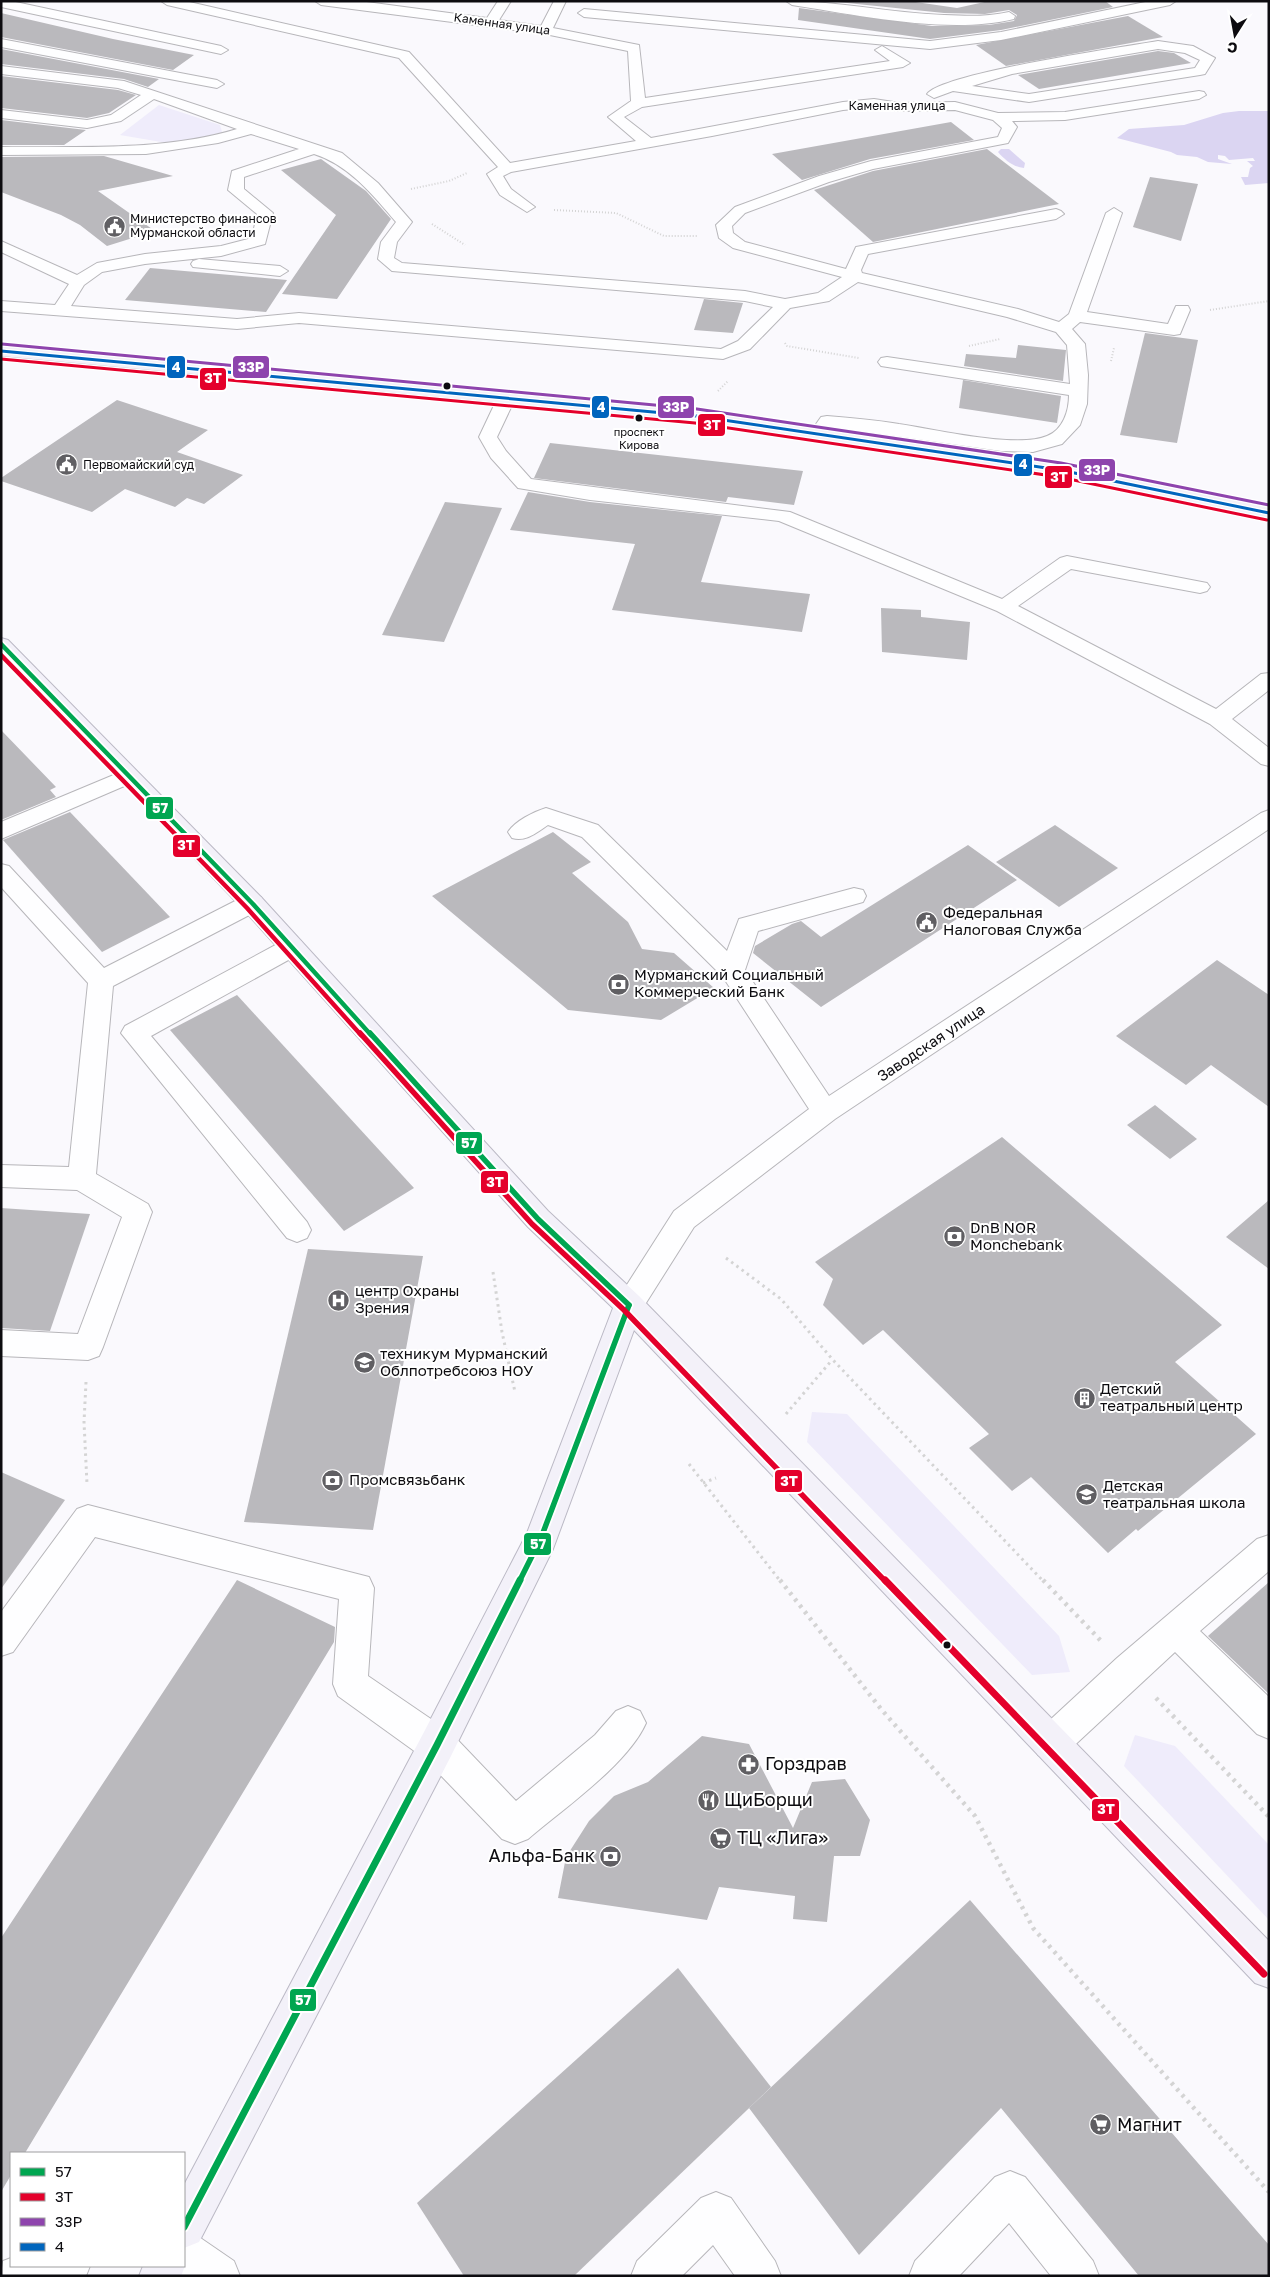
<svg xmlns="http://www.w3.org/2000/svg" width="1270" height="2277" font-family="'Golos Text',sans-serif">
  <rect width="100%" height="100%" fill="#faf9fd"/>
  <g fill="#efecfb">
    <path d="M159 105 220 125 222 132 187 142 167 143 120 135Z"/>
    <path d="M812 1412 847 1414 1059 1636 1070 1672 1032 1675 807 1442Z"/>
    <path d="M1135 1735 1175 1746 1269 1845V1920L1124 1766Z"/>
  </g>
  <g fill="#dbd5f2">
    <path d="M1239 111H1269V183L1245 185 1241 177H1248L1250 168 1253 166 1247 161H1255L1253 158 1229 160 1225 156 1218 155V159L1232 164 1208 162 1197 157 1177 155 1171 152 1117 138 1129 129 1184 125 1223 113Z"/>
    <path d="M1001 149H1009L1025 163 1024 168C1013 167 1005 160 998 152Z"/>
  </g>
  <g fill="#bab9bd">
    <path d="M828 1H909L957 8 989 1H1105L1113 7 1001 30 930 39 798 20 799 8 932 26 989 25 1014 21 1017 15 1009 10 985 14 944 13Z"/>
    <path d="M1 13 113 39 194 55 173 70 1 37Z"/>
    <path d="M1128 16 1163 37 1006 66 976 45Z"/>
    <path d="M1 49 159 79 148 87 124 79 1 64Z"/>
    <path d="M1158 51 1174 53 1191 63 1039 89 1018 75Z"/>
    <path d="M1 76 118 90 136 95 109 113 87 118 1 108Z"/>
    <path d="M1 120 86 130 64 145H66H1Z"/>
    <path d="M951 122 974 140 870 159 802 180 772 154Z"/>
    <path d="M987 149 1059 204 873 242 814 190 873 171Z"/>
    <path d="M104 156 173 176 98 191 155 231 107 246 80 225 61 215 1 192V157Z"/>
    <path d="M321 159 366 191 391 219 337 299 282 294 336 215 281 170Z"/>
    <path d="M1150 177 1198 184 1181 241 1133 227Z"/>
    <path d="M150 268 287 280 266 312 125 300Z"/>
    <path d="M704 299 743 303 733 333 694 330Z"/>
    <path d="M1145 333 1198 340 1177 443 1120 435Z"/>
    <path d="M1018 345 1066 350 1063 381 964 366 966 354 1016 358Z"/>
    <path d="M963 380 1061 396 1057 423 959 408Z"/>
    <path d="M117 400 208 430 177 452 243 475 204 504 187 498 175 507 125 489 92 512 1 481V478Z"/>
    <path d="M550 443 803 471 794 505 728 497 726 502 534 478Z"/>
    <path d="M528 492 590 502 722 516 701 582 810 594 802 632 612 610 635 544 510 530Z"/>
    <path d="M445 502 502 508 444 642 382 635Z"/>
    <path d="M881 608 921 610V617L970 622 967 660 882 652Z"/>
    <path d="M1 730 56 787 50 790 56 797 1 820Z"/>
    <path d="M70 812 170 917 102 952 3 840Z"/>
    <path d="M1055 825 1118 868 1059 907 996 862Z"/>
    <path d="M553 832 591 862 572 873 628 922 642 949 674 953 714 988 661 1020 568 1010 432 896Z"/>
    <path d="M968 845 1017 880 821 1007 753 953 755 946 792 924 801 921 821 937Z"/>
    <path d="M1217 960 1269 995V1107L1211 1065 1186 1085 1116 1036Z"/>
    <path d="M237 995 414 1188 344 1231 170 1030Z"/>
    <path d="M1155 1105 1197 1139 1170 1159 1127 1125Z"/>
    <path d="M1002 1137 1222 1325 1175 1362 1256 1434 1138 1531 1136 1529 1108 1553 1031 1477 1012 1491 969 1448 989 1434 883 1330 863 1345 823 1305 833 1279 815 1262Z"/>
    <path d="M1269 1200V1269L1226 1237Z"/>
    <path d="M1 1208 90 1214 50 1331 1 1328Z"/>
    <path d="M308 1249 423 1256 373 1530 244 1522Z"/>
    <path d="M1 1472 65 1500 1 1589Z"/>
    <path d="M237 1580 335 1627 334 1642 25 2153H11V2175L1 2192V1938Z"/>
    <path d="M1269 1582V1694L1208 1636Z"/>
    <path d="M702 1736 749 1744 793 1828 812 1782 845 1779 870 1820 860 1856H834L827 1922 793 1919 795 1896 719 1887 707 1920 558 1898 566 1857 589 1821 614 1796 648 1782Z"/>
    <path d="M970 1900 1269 2245V2276H1139L1001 2108 859 2255 749 2108Z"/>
    <path d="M678 1968 771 2087 574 2276H464L417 2203Z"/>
  </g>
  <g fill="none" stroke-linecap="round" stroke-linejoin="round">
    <defs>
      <g id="minor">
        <path d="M1 1H11L221 46 228 50 221 54 1 7Z"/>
        <path d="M161 1H185L409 52 510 163 636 141 608 117 631 101 628 51 545 34 321 5 315 1H359L487 18 498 1H511L499 20 541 26 554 1H566L553 28 639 45 645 98 890 61 875 50 882 46 910 63 903 67 642 107 624 117 651 138 843 102 874 99 900 103 955 102 998 113 1065 112 1199 91 1204 92 1206 95 1199 99 1065 120 1012 121 1017 127 1008 143 873 169 829 182 745 213 732 226 733 233 745 242 846 269 856 247 1056 209 1061 211 1064 214 1056 219 868 254 861 270 862 273 1018 309 1059 322 1069 314 1106 213 1114 208 1122 213 1087 312 1168 324 1176 306H1188L1190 310 1180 334 1174 335 1080 322 1072 329 1085 344 1088 375 1087 404 1080 425 1062 444 1033 452 1001 451 832 427 824 438H812L809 434 821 417 827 416C851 418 875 420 899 424 934 429 1017 449 1047 436 1063 430 1069 411 1069 395L881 366 878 362 881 358 887 357 1070 384 1067 345 1056 332 1007 317 858 282 829 301 790 308 750 349 723 359 299 323 237 329 1 311V301L55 305 69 284 1 252V241L77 275 97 263 145 254 221 246 252 238 257 214 228 190 232 171 299 149 251 134 218 143 146 154 1 155V147C80 146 161 152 237 129L154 99 121 121 87 128 1 118V110L87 120 111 115 141 95 118 88 1 74V66L124 81 342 153 378 183 412 222 397 242 394 258 402 263 745 291 785 299 818 293 842 277 733 248 719 238 716 225 735 207 819 176 871 161 998 137 1002 128 993 120 955 110 900 111 874 107 843 110 712 136 511 172 503 176 511 189 535 207 527 212 500 195 487 174 498 167 399 58 167 5ZM314 154C349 165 373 195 396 222L381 242 378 259 392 271 745 301 773 307 738 341 721 349 299 313 237 319 71 306 84 285 102 272 145 264 221 256 265 244 273 213 244 189V177Z"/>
        <path d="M786 1C839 1 891 13 944 15 967 16 987 17 1009 12L1015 16 1014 19C949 35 858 15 792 5Z"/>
        <path d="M1150 1H1176L1170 5 1001 40 930 49 584 17 578 13 584 9 930 41 1001 32Z"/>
        <path d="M1 39 217 80 224 84 217 88 1 47Z"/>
        <path d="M1158 41 1193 46 1215 58 1205 74 1200 75 1029 102 953 91 934 98 927 94C943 73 1123 47 1158 41ZM1158 49 1185 53 1200 60 1195 68 1029 94 972 86 1012 74Z"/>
        <path d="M199 259 280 266 288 271 280 276 193 267 191 264 193 261Z"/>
        <path d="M506 394 512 395 515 399 497 437 506 451 531 479 790 512 1002 599 1060 558 1067 556 1207 583 1210 587 1207 591 1200 593 1071 569 1018 606 1216 709 1261 674 1269 673V690L1232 719 1269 748V766L1261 764 1210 724 997 611 779 521 590 500 518 488 491 458 479 437 497 399 500 395Z"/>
        <path d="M128 769 136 771 139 776 136 781 1 839V822Z"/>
        <path d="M546 808 598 825 727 951 739 919 854 888 863 890 866 896 863 902 758 931 745 970 829 1096 1261 813 1269 810V829L835 1119 694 1227 639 1314 629 1317 619 1314 614 1305 674 1211 809 1109 723 977 582 837 548 825C536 833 526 842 512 838L508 832C515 821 533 812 546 808Z"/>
        <path d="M1 864 9 866 104 968 243 897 252 895 261 897 264 903 261 909 113 986 96 1174 148 1204 152 1212 103 1347 99 1356 88 1360 1 1356V1330L78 1334 122 1217 77 1190 1 1187V1165L69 1167 88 983 1 887Z"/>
        <path d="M292 938 301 941 305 947 301 953 151 1036 307 1222 311 1230 307 1238 297 1242 287 1238 121 1033 125 1026 283 941Z"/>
        <path d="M88 1505 369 1577 374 1588 368 1676 450 1732 516 1801 595 1735 616 1711 628 1706 640 1711 646 1723C628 1764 563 1809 528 1839L515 1844 502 1839 424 1758 338 1696 333 1684 339 1599 95 1537 13 1652 1 1656V1612L77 1509Z"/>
        <path d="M1269 1535V1571L1200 1631 1269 1697V1739L1257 1734 1175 1652 1064 1755 1051 1761 1038 1755 1033 1743 1038 1731 1117 1658 1257 1539Z"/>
        <path d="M1010 2171 1025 2177 1093 2261 1099 2276H1051L1009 2223 959 2276H909L915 2261 995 2177Z"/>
        <path d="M716 2192 731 2198 775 2261 781 2276H735L713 2245 682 2276H631L637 2261 701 2198Z"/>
        <path d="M184 2231 199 2237 234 2261 240 2276H182L169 2267 184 2266Z"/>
        <path d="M11 2258V2266H90L86 2276H1L3 2261Z"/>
      </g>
      <g id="major">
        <path d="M1 346 696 411 1060 464 1269 507V519L1060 476 696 421 1 356Z"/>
        <path d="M1 638 8 640 261 897 548 1211 639 1296 1269 1941V1988L1255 1983 634 1330 553 1549 450 1758 199 2242 184 2248V2185L424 1732 527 1533 613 1308 528 1227 243 909 1 656Z"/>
        <path d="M184 2263 185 2266 181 2276H139L143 2266H184Z"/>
      </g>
    </defs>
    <use href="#minor" stroke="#b7b6ba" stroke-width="2"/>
    <use href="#major" stroke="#bbb9c5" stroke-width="2"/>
    <g stroke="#d4d4d4" stroke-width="2" stroke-dasharray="1 2" stroke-linecap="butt">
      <path d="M411 189 449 181 467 173"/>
      <path d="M554 210 616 213 664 236H697"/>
      <path d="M432 224 465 245"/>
      <path d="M1210 310 1269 301"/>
      <path d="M785 343 787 346 859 358"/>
      <path d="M969 346 1000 339"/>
      <path d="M1111 361 1114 348"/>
      <path d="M718 391 728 381"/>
    </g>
    <g stroke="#d4d4d4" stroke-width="3" stroke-dasharray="2.5 4" stroke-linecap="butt">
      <path d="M726 1258 781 1299 833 1360 1044 1582"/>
      <path d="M493 1272 502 1332 515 1392"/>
      <path d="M86 1382 84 1422 87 1484"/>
      <path d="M786 1414 832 1360"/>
      <path d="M689 1464 781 1582"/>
      <path d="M703 1483 716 1478"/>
    </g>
    <g stroke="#d4d4d4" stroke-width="4.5" stroke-dasharray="3 5" stroke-linecap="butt">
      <path d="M780 1580 881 1709 975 1816 1033 1928 1269 2192"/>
      <path d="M1043 1580 1103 1643"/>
      <path d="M1156 1698 1269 1817"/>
    </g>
    <use href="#minor" fill="#fefeff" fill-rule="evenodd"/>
    <use href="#major" fill="#f3f1f9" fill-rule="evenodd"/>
    <defs>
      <path id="bus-1-far2" d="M1 644 252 903 371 1035"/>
      <g id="bus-1-far1">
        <path d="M370 1033 538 1219 629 1305"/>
        <path d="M519 1582 541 1538 629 1305"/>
      </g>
      <path id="bus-1" d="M184 2227 437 1745 520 1580"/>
      <path id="bus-2-far3" d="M1 359 695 423 1059 477 1267 520"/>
      <path id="bus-2-far2" d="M1 655 247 908 361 1035"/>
      <path id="bus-2-far1" d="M360 1033 532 1224 624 1310 886 1582"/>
      <path id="bus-2" d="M885 1580 1264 1974"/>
      <path id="bus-3" d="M2 344 697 409 1061 463 1269 505"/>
      <path id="bus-4" d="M1 351 696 416 1060 470 1269 513"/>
    </defs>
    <use href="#bus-1-far2" stroke="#fff" stroke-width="8"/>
    <use href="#bus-1-far1" stroke="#fff" stroke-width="9"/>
    <use href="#bus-1" stroke="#fff" stroke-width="11"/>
    <use href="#bus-2-far3" stroke="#fff" stroke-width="5.5"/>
    <use href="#bus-2-far2" stroke="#fff" stroke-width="8"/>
    <use href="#bus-2-far1" stroke="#fff" stroke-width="9"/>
    <use href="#bus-2" stroke="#fff" stroke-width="11"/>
    <use href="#bus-3" stroke="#fff" stroke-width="5.5"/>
    <use href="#bus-4" stroke="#fff" stroke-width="5.5"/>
    <use href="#bus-1-far2" stroke="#00a651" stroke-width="4.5"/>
    <use href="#bus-1-far1" stroke="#00a651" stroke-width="5.5"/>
    <use href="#bus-1" stroke="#00a651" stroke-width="7"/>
    <use href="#bus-2-far3" stroke="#e4002b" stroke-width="3"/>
    <use href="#bus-2-far2" stroke="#e4002b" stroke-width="4.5"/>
    <use href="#bus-2-far1" stroke="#e4002b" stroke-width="5.5"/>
    <use href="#bus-2" stroke="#e4002b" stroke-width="7"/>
    <use href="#bus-3" stroke="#8e44ad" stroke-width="3"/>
    <use href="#bus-4" stroke="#0065bd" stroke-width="3"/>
  </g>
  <defs>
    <symbol id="civic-disc" viewBox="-11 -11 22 22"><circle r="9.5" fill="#605f63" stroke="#fff"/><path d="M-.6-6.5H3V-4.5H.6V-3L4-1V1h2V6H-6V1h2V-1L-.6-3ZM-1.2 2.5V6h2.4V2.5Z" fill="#fff"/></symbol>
    <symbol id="bank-disc" viewBox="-11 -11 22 22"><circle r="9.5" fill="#605f63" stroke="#fff"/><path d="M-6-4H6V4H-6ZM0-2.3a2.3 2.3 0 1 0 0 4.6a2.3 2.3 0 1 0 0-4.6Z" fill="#fff"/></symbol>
    <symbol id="hospital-disc" viewBox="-11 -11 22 22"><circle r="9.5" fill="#605f63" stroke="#fff"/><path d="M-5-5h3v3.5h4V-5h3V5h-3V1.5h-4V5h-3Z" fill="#fff"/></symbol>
    <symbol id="school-disc" viewBox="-11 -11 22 22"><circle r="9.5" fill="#605f63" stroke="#fff"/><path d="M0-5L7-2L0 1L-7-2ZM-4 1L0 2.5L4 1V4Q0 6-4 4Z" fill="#fff"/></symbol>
    <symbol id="building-disc" viewBox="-11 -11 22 22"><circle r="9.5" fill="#605f63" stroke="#fff"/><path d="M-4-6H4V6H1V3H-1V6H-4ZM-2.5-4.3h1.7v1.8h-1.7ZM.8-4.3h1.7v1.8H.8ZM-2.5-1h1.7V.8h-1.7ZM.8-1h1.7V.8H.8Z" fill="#fff"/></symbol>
    <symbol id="pharmacy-disc" viewBox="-11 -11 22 22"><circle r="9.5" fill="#605f63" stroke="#fff"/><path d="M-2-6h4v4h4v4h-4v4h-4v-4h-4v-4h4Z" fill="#fff"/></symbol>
    <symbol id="restaurant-disc" viewBox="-11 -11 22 22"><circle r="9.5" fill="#605f63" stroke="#fff"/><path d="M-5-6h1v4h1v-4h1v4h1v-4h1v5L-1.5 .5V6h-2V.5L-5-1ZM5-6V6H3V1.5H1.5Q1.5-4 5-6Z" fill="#fff"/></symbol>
    <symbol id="supermarket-disc" viewBox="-11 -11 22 22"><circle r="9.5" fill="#605f63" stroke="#fff"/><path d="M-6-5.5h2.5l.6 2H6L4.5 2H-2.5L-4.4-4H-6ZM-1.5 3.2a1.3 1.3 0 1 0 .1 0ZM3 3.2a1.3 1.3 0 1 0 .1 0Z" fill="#fff"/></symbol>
  </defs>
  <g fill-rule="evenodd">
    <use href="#civic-disc" x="102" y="214" width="25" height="25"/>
    <use href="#civic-disc" x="54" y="452" width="25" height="25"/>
    <use href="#civic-disc" x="914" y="910" width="25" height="25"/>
    <use href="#bank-disc" x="606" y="972" width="25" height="25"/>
    <use href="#bank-disc" x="942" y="1224" width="25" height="25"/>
    <use href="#hospital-disc" x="326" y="1288" width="25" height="25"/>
    <use href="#school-disc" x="352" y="1350" width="25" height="25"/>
    <use href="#building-disc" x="1072" y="1386" width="25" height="25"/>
    <use href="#bank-disc" x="320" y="1468" width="25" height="25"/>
    <use href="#school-disc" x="1074" y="1482" width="25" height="25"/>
    <use href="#pharmacy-disc" x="736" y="1752" width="25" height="25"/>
    <use href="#restaurant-disc" x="696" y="1788" width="25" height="25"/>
    <use href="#supermarket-disc" x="708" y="1826" width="25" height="25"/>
    <use href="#bank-disc" x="598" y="1844" width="25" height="25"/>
    <use href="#supermarket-disc" x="1088" y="2112" width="25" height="25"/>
  </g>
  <g fill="#0d0c10" stroke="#fff" stroke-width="2">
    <circle cx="447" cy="386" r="4.5"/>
    <circle cx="639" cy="418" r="4.5"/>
    <circle cx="947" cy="1645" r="4.5"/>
  </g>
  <g text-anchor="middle" stroke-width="4" stroke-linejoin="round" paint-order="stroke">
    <g font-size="11" fill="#0d0c10" stroke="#fff">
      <text x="639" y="436">проспект<tspan x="639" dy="13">Кирова</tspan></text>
    </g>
    <g font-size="12" fill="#0d0c10" stroke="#fff">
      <text transform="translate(502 24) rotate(8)" y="4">Каменная улица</text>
      <text x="897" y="110">Каменная улица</text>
    </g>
    <g font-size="12" fill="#0d0c10" stroke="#fff" text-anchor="start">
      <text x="130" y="223">Министерство финансов<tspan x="130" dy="14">Мурманской области</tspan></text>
      <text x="83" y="469">Первомайский суд</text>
    </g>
    <g font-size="15" fill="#0d0c10" stroke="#fff" text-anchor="start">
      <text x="943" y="918">Федеральная<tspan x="943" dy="17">Налоговая Служба</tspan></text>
      <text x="634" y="980">Мурманский Социальный<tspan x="634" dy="17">Коммерческий Банк</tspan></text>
      <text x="970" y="1233">DnB NOR<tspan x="970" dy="17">Monchebank</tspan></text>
      <text x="355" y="1296">центр Охраны<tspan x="355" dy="17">Зрения</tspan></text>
      <text x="380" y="1359">техникум Мурманский<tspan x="380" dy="17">Облпотребсоюз НОУ</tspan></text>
      <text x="1100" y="1394">Детский<tspan x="1100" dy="17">театральный центр</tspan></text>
      <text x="349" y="1485">Промсвязьбанк</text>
      <text x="1103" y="1491">Детская<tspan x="1103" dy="17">театральная школа</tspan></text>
    </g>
    <g font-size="15" fill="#0d0c10" stroke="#fff">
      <text transform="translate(931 1043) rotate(-34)" y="5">Заводская улица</text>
    </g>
    <g font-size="18" fill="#0d0c10" stroke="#fff" text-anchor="start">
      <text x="765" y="1770">Горздрав</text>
      <text x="724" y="1806">ЩиБорщи</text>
      <text x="737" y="1844">ТЦ «Лига»</text>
      <text x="595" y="1862" text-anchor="end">Альфа-Банк</text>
      <text x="1117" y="2131">Магнит</text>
    </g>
  </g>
  <g stroke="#fff" stroke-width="2">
    <rect x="232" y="355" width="38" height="24" rx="5" fill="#8e44ad"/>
    <rect x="166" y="355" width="20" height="24" rx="5" fill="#0065bd"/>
    <rect x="199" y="367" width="28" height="24" rx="5" fill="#e4002b"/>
    <rect x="657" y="395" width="38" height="24" rx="5" fill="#8e44ad"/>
    <rect x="591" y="395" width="19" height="24" rx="5" fill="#0065bd"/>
    <rect x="697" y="413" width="29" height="24" rx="5" fill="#e4002b"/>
    <rect x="1013" y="453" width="20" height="24" rx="5" fill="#0065bd"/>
    <rect x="1078" y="458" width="38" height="24" rx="5" fill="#8e44ad"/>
    <rect x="1044" y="465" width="29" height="24" rx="5" fill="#e4002b"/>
    <rect x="145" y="796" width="29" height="24" rx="5" fill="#00a651"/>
    <rect x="172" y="834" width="29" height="24" rx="5" fill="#e4002b"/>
    <rect x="455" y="1131" width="28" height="24" rx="5" fill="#00a651"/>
    <rect x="480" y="1170" width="29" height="24" rx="5" fill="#e4002b"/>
    <rect x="774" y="1469" width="29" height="24" rx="5" fill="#e4002b"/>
    <rect x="523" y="1532" width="29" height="24" rx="5" fill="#00a651"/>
    <rect x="1091" y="1798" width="29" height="24" rx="5" fill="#e4002b"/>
    <rect x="289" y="1988" width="28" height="24" rx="5" fill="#00a651"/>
  </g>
  <g font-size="14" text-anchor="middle" font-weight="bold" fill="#fff">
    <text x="251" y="372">33Р</text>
    <text x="176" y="372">4</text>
    <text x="213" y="383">3Т</text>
    <text x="676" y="412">33Р</text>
    <text x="601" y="412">4</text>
    <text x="712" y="430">3Т</text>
    <text x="1023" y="469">4</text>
    <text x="1097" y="475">33Р</text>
    <text x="1059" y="482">3Т</text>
    <text x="160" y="813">57</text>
    <text x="186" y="850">3Т</text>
    <text x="469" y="1148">57</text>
    <text x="495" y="1187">3Т</text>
    <text x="789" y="1486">3Т</text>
    <text x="538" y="1549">57</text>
    <text x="1106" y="1814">3Т</text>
    <text x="303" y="2005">57</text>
  </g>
  <rect width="1270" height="2277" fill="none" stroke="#0d0c10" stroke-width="5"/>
  <rect x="10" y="2152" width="175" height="115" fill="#ffffff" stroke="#9e9e9f"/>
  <rect x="20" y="2168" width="25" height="8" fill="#00a651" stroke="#9e9e9f"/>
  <text x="55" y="2177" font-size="15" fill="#0d0c10">57</text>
  <rect x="20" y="2193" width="25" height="8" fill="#e4002b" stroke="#9e9e9f"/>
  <text x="55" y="2202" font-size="15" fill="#0d0c10">3Т</text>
  <rect x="20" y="2218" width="25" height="8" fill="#8e44ad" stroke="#9e9e9f"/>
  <text x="55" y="2227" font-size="15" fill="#0d0c10">33Р</text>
  <rect x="20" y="2243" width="25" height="8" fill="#0065bd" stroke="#9e9e9f"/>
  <text x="55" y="2252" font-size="15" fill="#0d0c10">4</text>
  <g transform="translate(1235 35) rotate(191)" stroke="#ffffff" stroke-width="4" paint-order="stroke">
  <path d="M0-4L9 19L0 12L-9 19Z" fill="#0d0c10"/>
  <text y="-8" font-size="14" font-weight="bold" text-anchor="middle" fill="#0d0c10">С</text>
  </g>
</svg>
